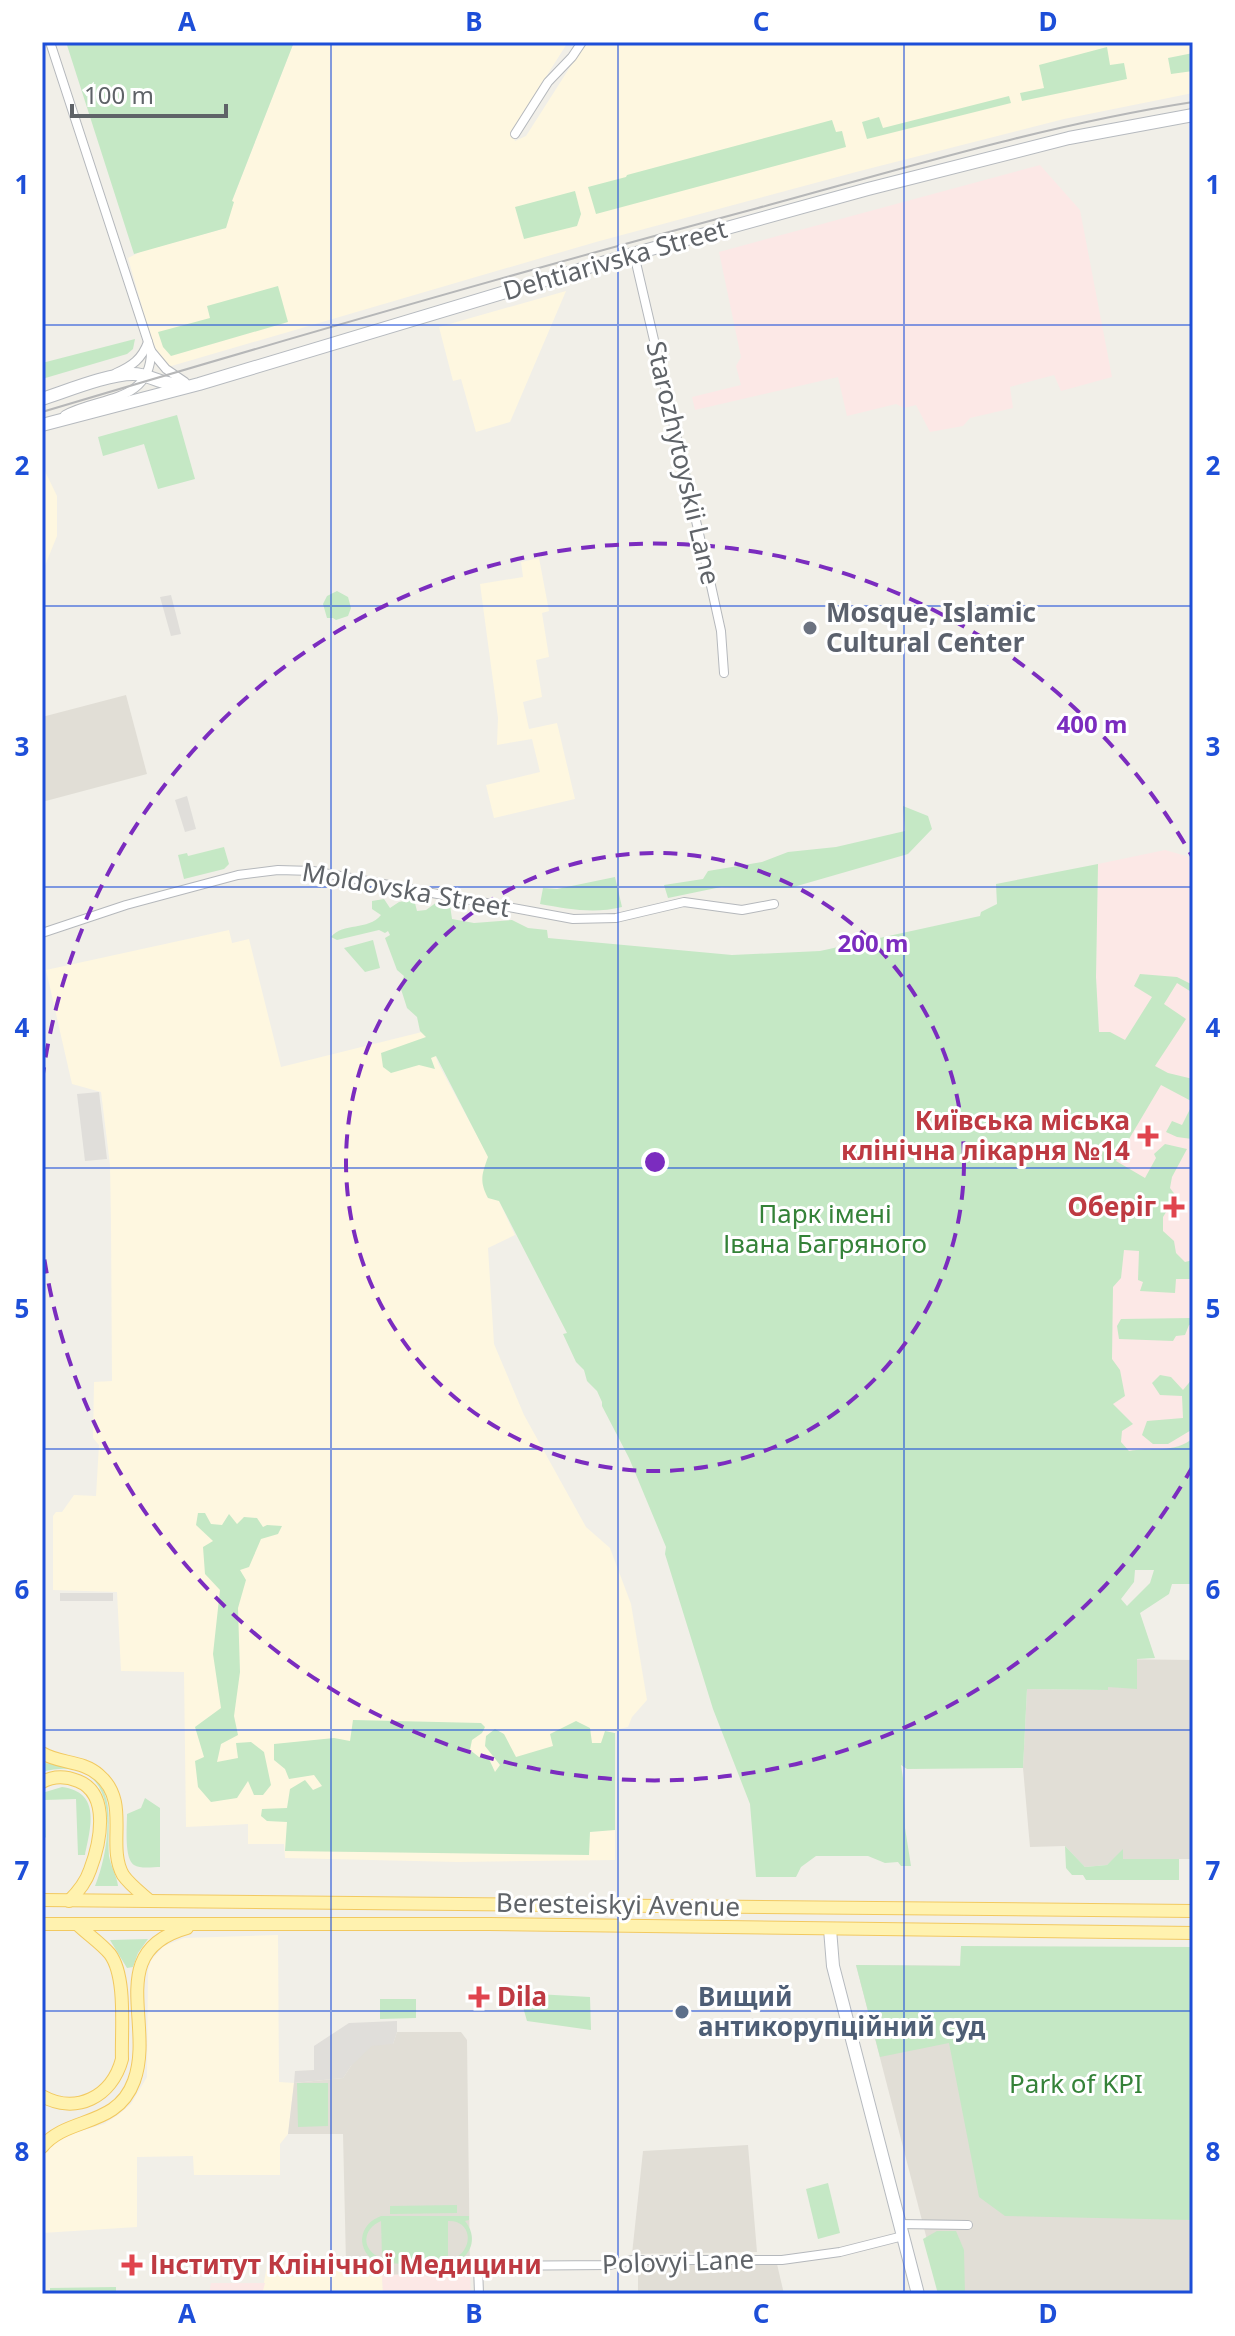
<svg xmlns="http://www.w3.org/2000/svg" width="1235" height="2336" font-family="'Noto Sans',sans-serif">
  <rect width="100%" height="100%" fill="#f1efe8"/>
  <g fill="#fef7e0">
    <path d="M294 42H568L511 132 515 141 526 136 586 42H1193V93L1064 119 856 172 596 242 168 367 160 357 151 338 128 258 142 251 226 228 232 201Z"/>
    <path d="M566 291 510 422 476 432 461 379 453 381 439 327Z"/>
    <path d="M42 465 57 496V536L42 573Z"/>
    <path d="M539 558 549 611 542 613 549 657 536 660 542 697 523 702 529 729 557 723 575 799 494 818 486 785 540 772 532 739 497 745 498 718 480 584 523 577 521 562Z"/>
    <path d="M229 930 232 943 249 939 281 1067 426 1031 439 1065 500 1178 491 1184 515 1235 488 1248 494 1344 524 1415 586 1527 610 1548 631 1604 647 1700 632 1717 628 1727 619 1729 615 1733V1860L458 1862 285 1858 284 1844H248V1824L186 1827 184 1672 121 1671 117 1592 53 1590V1516L56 1512H62L74 1495 96 1496 99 1445 93 1438 94 1382 112 1381 111 1222 110 1165 101 1092 72 1084 46 970Z"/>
    <path d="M278 1935 279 2082 294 2083 288 2134 280 2144V2175H194L193 2156 137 2157V2227L42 2233 44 2154 51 2143 64 2136 104 2124 118 2115 131 2104 147 2077 148 1971 151 1960 164 1946 184 1938Z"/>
    <path d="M382 2263 383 2294H262L267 2265Z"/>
  </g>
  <g fill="#e0deda">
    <path d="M171 595 181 634 171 636 160 597Z"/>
    <path d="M187 796 196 829 185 832 175 800Z"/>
    <path d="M99 1092 107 1159 85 1161 77 1094Z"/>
    <rect x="60" y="1593" width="53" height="8"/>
    <path d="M397 2021V2032L393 2044 351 2066 343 2078 294 2083 295 2071 314 2070V2046L349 2023Z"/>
  </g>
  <g fill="#e1ded6">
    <path d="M126 695 147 774 42 802V717Z"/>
    <path d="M1108 1659 1193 1660V1859H1123V1851L1107 1865 1085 1867 1065 1846 1030 1847 1023 1768 1027 1689 1107 1690Z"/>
    <path d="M856 1965 1193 1967V2294H941Z"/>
    <path d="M397 2032H461L467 2040 470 2273 382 2275 381 2263H346L343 2134H288L294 2083 343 2078 351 2066 372 2046 393 2044Z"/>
    <path d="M748 2145 757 2252 632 2254 643 2151Z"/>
    <path d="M638 2263 777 2264 784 2294H638Z"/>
  </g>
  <g fill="#fce8e6">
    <path d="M1040 165 1080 210 1112 377 1061 391 1054 375 1010 387 1013 408 970 418 963 426 930 432 916 405 904 408 896 404 847 416 838 377 695 410 692 397 741 385 736 366 741 357 719 252Z"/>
    <path d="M1165 850 1193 858V1462H1102L1104 1115 1096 977 1098 864Z"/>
    <path d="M470 2273 471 2294H383L382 2275Z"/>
    <path d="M211 2283H265L262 2294H209Z"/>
  </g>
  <g fill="#c5e8c5" fill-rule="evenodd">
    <path d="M66 42H294L232 201 234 202 226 228 134 254Z"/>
    <path d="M1107 47 1110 65 1124 63 1127 79 1022 101 1020 93 1044 88 1039 65Z"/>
    <path d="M1193 53V71L1171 74 1168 58Z"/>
    <path d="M1009 96 1011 103 867 139 862 122 879 117 883 128Z"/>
    <path d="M832 120 836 132 842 131 846 147 596 214 588 187 626 177 627 175Z"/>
    <path d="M575 191 581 214 577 226 524 239 515 207Z"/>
    <path d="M278 286 288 322 171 356 163 347 158 332 210 318 207 306Z"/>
    <path d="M135 339 133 349 127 354 42 379V363Z"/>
    <path d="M177 415 195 479 158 489 144 444 103 456 98 437Z"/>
    <path d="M337 591 348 597 351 608 348 616 336 620 333 618H327L323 604 327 596Z"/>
    <path d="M903 806 928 816 932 829 908 854 790 888 721 887 668 898 664 885 703 879 708 871 762 862 788 852 836 847 905 831Z"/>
    <path d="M224 847 229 864 224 869 184 879 178 855 187 853 188 856Z"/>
    <path d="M1098 864 1096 977 1099 1032H1110L1125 1040 1152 997 1134 986 1140 974 1177 977 1193 985V993L1177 983 1164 1004 1186 1019 1155 1066 1168 1073 1193 1079V1102L1161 1085 1116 1161 1145 1178 1156 1158 1154 1154 1165 1144 1187 1149 1172 1177 1170 1188 1176 1196 1163 1217V1231L1174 1241 1176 1253 1185 1262 1193 1260V1324L1189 1325 1185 1335 1176 1336 1173 1341 1119 1339 1117 1326 1121 1319 1191 1318V1279H1176L1175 1293 1140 1291 1143 1282 1138 1280 1139 1251 1124 1250 1121 1278 1113 1287 1112 1359 1120 1370 1125 1396 1113 1404 1133 1424 1122 1431 1121 1442 1129 1451C1150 1447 1175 1454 1193 1438V1584H1172L1169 1594 1140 1613 1155 1658 1137 1659V1689L1108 1687V1690L1027 1689 1023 1768 907 1769 901 1765 903 1778 905 1828 911 1866H901L898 1862 885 1863 868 1856H816L801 1867 796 1877H756L750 1804 713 1709 665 1554 666 1547 629 1458 602 1406V1402L597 1391 587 1381 584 1370 576 1362 563 1334 567 1333 499 1201 488 1198C479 1181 482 1174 488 1157L436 1056 431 1058 435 1069 419 1065 391 1073 383 1067 381 1053 426 1037 420 1031 417 1017 407 1008 400 986 404 976 397 970 385 938 390 935 388 931 385 933 379 930 337 940 331 937C343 922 368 931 381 915L372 909V901L384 899 390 908 399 902 414 899 417 911 426 910 437 902 450 905 452 919 474 923 512 920 528 928 547 930 548 938 732 955 820 951 980 916 981 912 997 904 996 884ZM1135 1570H1154L1150 1583 1127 1606 1121 1599 1134 1582Z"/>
    <path d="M615 877 622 907C594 914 568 909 540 904L543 888 557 889Z"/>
    <path d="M373 940 380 968 365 972 344 948Z"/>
    <path d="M1193 1103 1192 1139 1177 1137 1166 1132 1172 1121 1182 1125Z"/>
    <path d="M1160 1375 1171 1377 1183 1390 1193 1378V1429L1168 1444H1153L1142 1435 1147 1421 1183 1418 1182 1396 1160 1395 1152 1383Z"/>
    <path d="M198 1513H205L211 1524 222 1525 229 1514 237 1524 244 1517 257 1518 263 1527 267 1525 282 1526 278 1534 261 1539 249 1567 240 1570 246 1580 238 1608 240 1672 234 1716 238 1735 221 1744 217 1762 238 1758 236 1743 251 1742 264 1752 271 1785 263 1795H254L248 1781 237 1798 211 1802 198 1787 195 1761 204 1757 195 1727 221 1708 213 1654 220 1590 205 1574 203 1547 213 1541 196 1525Z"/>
    <path d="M353 1720 481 1723 485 1727 482 1733 472 1740 470 1750 479 1757 489 1759 495 1772 500 1765 485 1746 486 1736 495 1729 504 1734 516 1757 553 1746 550 1734 576 1721 590 1728 592 1743H601L605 1731 615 1733V1830L590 1832 589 1855 285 1851 287 1822 267 1821 261 1816 262 1809 287 1808 290 1789 305 1780 313 1790 322 1786 314 1775 289 1779 285 1769 274 1760V1744L334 1738 350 1741Z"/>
    <path d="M42 1762C54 1766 68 1764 79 1769 119 1787 106 1822 109 1856 111 1867 117 1876 118 1886H95C114 1838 121 1751 42 1772Z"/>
    <path d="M62 1787C101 1792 91 1827 85 1855H78L76 1799 45 1800 46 1837 45 1838V1856L42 1855V1793Z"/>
    <path d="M145 1798 160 1808V1867C153 1867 140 1869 134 1865 124 1859 127 1826 127 1814L141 1808Z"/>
    <path d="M1065 1846 1085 1867 1107 1865 1123 1849V1859H1179V1880H1086L1083 1875H1072L1066 1868Z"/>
    <path d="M148 1939 138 1953 133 1967 127 1968 110 1940Z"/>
    <path d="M961 1946 1193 1947V2220L1005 2216 979 2197 949 2043 880 2057 856 1965 960 1966Z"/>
    <path d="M519 1993 590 1997 591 2030 527 2021Z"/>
    <path d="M380 1999H416V2018L380 2019Z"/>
    <path d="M297 2083H328V2126L298 2127Z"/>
    <path d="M828 2183 840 2233 818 2239 806 2189Z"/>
    <path d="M457 2205V2213L390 2214V2206Z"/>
    <path d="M381 2216H469V2220L465 2221C477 2236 473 2253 457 2262 439 2262 387 2267 374 2260 366 2256 362 2247 362 2239 363 2227 371 2220 381 2216ZM381 2221 382 2257 381 2258C361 2250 362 2229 381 2221ZM448 2221C471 2220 474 2246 457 2257H448Z"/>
    <path d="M937 2231H956L964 2250 965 2294H938L923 2239Z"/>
    <path d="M116 2287V2294H50V2288Z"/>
  </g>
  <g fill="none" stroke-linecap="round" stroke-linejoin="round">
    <defs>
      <g id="street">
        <path d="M50 42 151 351 166 369 185 382"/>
        <path d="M515 134 548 82 572 57 582 42"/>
        <path d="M634 254 710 581 721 631 724 673"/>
        <path d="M116 373C132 366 142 359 148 342"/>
        <path d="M65 415C98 396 151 404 151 351"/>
        <path d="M42 933 126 905 238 875 278 870 313 871 573 919 616 918 684 902 742 910 774 904"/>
        <path d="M899 2224 968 2225"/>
        <path d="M479 2294 478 2266 609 2265 633 2260H782L840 2252 903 2236"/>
      </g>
      <g id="secondary">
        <path d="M42 399C67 391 108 374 133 374 150 374 163 386 181 384"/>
        <path d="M42 425 199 384 622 257 868 189 1069 138 1193 115"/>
        <path d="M830 1929 833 1966 918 2294"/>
      </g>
      <g id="primary">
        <path d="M42 1753C60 1764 82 1760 99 1775 131 1802 106 1845 123 1875 130 1885 141 1893 150 1901"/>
        <path d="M42 1782C53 1776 66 1776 78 1781 111 1794 100 1844 90 1870 86 1882 78 1892 69 1901"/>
        <path d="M42 1900 1193 1911"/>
        <path d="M42 1924H489L1193 1933"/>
        <path d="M42 2096C76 2115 112 2097 122 2059 121 2031 127 1977 110 1954 101 1943 87 1934 77 1924"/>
        <path d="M42 2147C67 2116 117 2128 134 2081 155 2024 104 1951 187 1928"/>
      </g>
    </defs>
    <use href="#street" stroke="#b5b8bc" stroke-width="10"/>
    <use href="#secondary" stroke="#b6babf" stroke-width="14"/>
    <use href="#primary" stroke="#f2c960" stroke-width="14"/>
    <use href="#street" stroke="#fff" stroke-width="8"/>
    <use href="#secondary" stroke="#fff" stroke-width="12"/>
    <use href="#primary" stroke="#fff2af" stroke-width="12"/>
    <path stroke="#b6b7b8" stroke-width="2" d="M42 412C280 341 518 272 758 208 902 169 1045 125 1193 102"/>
  </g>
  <path fill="none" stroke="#1d4ed8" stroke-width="2" stroke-opacity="0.55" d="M331 42V2294M618 42V2294M904 42V2294M42 325H1193M42 606H1193M42 887H1193M42 1168H1193M42 1449H1193M42 1730H1193M42 2011H1193"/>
  <g fill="none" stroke="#7b2cbf" stroke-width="4" stroke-dasharray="14 10">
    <circle cx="655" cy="1162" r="309"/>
    <path d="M1193 1466A618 618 0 0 1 42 1243M42 1081A618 618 0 0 1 1193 858"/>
  </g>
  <circle fill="#6b7280" stroke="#fff" stroke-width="3" cx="810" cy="628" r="8"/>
  <g fill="#e0444e" stroke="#fff" stroke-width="3">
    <path d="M1144 1124h8v8h8v8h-8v8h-8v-8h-8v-8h8z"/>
    <path d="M1170 1195h8v8h8v8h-8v8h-8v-8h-8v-8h8z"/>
    <path d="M475 1985h8v8h8v8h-8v8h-8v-8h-8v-8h8z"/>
    <path d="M128 2253h8v8h8v8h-8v8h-8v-8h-8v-8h8z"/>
  </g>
  <circle fill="#5c6f8a" stroke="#fff" stroke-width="3" cx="682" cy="2012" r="8"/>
  <g text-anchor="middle" stroke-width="6" stroke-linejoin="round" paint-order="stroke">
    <g font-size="26" fill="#5f6368" stroke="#fff">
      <text transform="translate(615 260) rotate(-16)" y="9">Dehtiarivska Street</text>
      <text transform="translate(683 463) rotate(77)" y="9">Starozhytoyskii Lane</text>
      <text transform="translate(406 890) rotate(10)" y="9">Moldovska Street</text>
      <text transform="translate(618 1905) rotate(1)" y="9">Beresteiskyi Avenue</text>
      <text transform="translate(678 2262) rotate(-2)" y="9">Polovyi Lane</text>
    </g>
    <g font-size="26" font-weight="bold" fill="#5b616d" stroke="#fff" text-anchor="start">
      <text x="826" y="622">Mosque, Islamic<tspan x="826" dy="30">Cultural Center</tspan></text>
    </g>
    <g font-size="26" font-weight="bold" fill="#be3a42" stroke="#fff" text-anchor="end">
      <text x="1130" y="1130">Київська міська<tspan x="1130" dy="30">клінічна лікарня №14</tspan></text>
      <text x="1156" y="1216">Оберіг</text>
      <text x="497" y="2006" text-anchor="start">Dila</text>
      <text x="150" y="2274" text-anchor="start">Інститут Клінічної Медицини</text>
    </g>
    <g font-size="26" fill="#348238" stroke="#fff">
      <text x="825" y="1223">Парк імені<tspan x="825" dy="30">Івана Багряного</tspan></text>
      <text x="1076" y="2093">Park of KPI</text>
    </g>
    <g font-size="26" font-weight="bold" fill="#4e5e75" stroke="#fff" text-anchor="start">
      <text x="698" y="2006">Вищий<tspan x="698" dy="30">антикорупційний суд</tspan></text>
    </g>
  </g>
  <circle cx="655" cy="1162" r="12" fill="#7b2cbf" stroke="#fff" stroke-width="4"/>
  <g font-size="24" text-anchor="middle" font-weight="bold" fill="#7b2cbf" stroke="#fff" stroke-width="6" stroke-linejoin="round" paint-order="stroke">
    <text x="1092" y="733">400 m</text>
    <text x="873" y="952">200 m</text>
  </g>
  <rect width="1235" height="2336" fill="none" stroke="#ffffff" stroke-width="88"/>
  <path d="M72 104v12h154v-12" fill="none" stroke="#5f6368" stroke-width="4"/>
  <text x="84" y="104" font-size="24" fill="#5f6368" stroke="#ffffff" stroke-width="6" paint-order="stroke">100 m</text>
  <rect x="44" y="44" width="1147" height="2248" fill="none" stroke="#1d4ed8" stroke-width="3"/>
  <g font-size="26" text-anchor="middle" font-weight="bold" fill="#1d4ed8">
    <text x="187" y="31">A</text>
    <text x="474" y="31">B</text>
    <text x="761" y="31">C</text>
    <text x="1048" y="31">D</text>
    <text x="22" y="194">1</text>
    <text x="1213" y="194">1</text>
    <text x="22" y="475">2</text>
    <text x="1213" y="475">2</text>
    <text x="22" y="756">3</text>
    <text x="1213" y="756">3</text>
    <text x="22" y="1037">4</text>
    <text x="1213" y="1037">4</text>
    <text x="22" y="1318">5</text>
    <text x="1213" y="1318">5</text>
    <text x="22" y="1599">6</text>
    <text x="1213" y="1599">6</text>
    <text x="22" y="1880">7</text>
    <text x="1213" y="1880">7</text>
    <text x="22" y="2161">8</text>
    <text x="1213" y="2161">8</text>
    <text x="187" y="2323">A</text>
    <text x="474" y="2323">B</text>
    <text x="761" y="2323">C</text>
    <text x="1048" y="2323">D</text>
  </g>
</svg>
